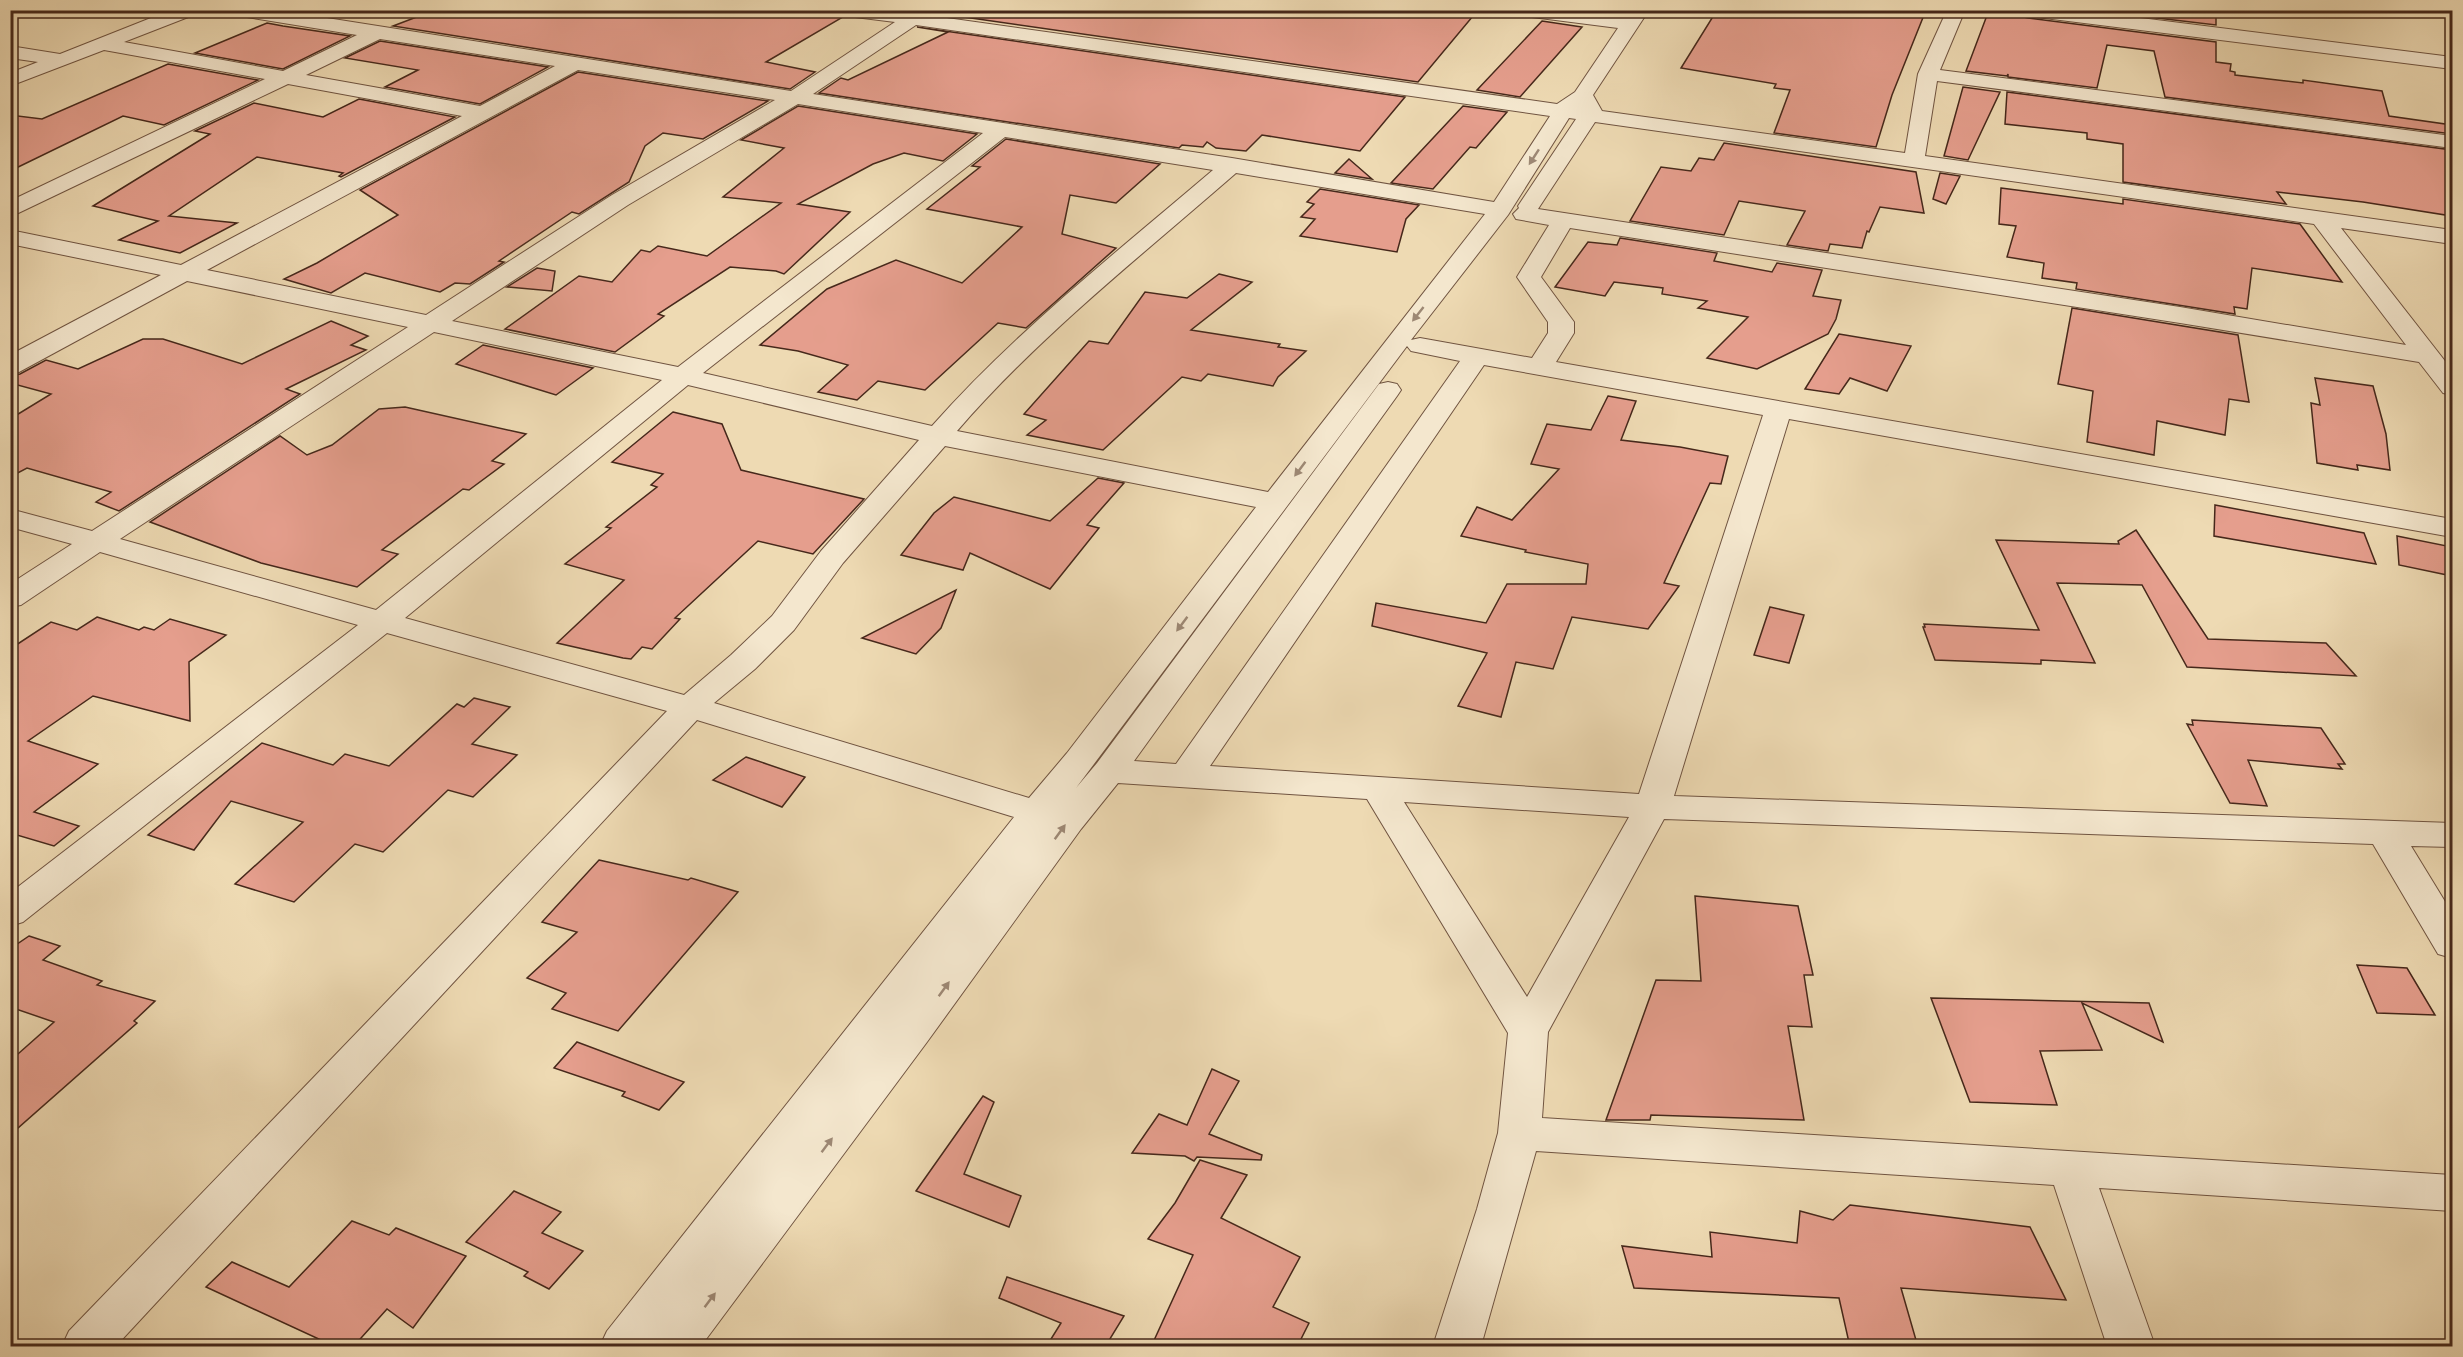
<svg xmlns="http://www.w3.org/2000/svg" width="2463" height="1357" font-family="Vollkorn,serif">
  <rect width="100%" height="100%" fill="#eedab3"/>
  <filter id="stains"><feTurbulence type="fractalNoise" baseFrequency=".00333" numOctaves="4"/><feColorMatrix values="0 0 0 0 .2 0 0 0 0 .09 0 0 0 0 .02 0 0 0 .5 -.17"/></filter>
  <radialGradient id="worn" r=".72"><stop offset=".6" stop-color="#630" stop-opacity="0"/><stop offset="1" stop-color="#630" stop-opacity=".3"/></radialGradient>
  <g fill="#e59e8d" stroke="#46281b" stroke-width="1.5">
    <path d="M435 10H836L838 15 843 17 766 62 815 72 790 89 393 26Z"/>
    <path d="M915 10H1478L1418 82Z"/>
    <path d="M1717 10H1926L1892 95 1876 147 1774 133 1790 90 1774 88 1776 84 1681 68Z"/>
    <path d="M1989 10H2017L2020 16 2028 18 2216 42V62L2231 64 2230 71 2235 72V75L2303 83V80L2382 91 2389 116 2452 125V134L2165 97 2154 51 2107 45 2097 88 2008 77V74L2007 76 1966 71Z"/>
    <path d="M2134 10H2165L2216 17V25L2132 15Z"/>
    <path d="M1542 21 1582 27 1520 97 1477 90Z"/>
    <path d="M267 23 283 26 350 36 283 69 195 53Z"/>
    <path d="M917 27 1405 97 1360 151 1262 135 1246 151 1216 148 1207 142 1203 147 1182 145 1179 148 819 93 841 78 848 80 948 32Z"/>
    <path d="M380 41 548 67 480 104 385 87 418 70 345 58Z"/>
    <path d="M168 64 258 80 164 125 123 116 10 171V115L42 119Z"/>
    <path d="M578 72 768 101 703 139 663 133 645 146 629 182 579 214 572 212 499 261 504 262 470 284 455 283 440 292 365 273 331 293 284 279 317 263 398 215 360 190Z"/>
    <path d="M1963 87 2000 92 1968 160 1944 156Z"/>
    <path d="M2007 92 2452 150V216L2363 202 2277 192 2286 204 2123 182V144L2087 139V133L2005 124Z"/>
    <path d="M359 99 455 117 341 177 339 176 343 173 257 157 169 216 237 223 180 253 119 240 158 221 93 206 210 134 195 131 254 103 323 117Z"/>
    <path d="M798 106 977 134 943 161 904 153 873 164 798 204 850 212 784 274 776 271 730 267 658 314 664 316 615 352 505 329 579 276 612 282 641 250 650 252 658 246 707 256 781 203 723 197 784 148 741 140Z"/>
    <path d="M1463 106 1507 112 1476 148 1470 147 1433 189 1391 183Z"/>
    <path d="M1006 139 1160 164 1116 203 1070 195 1062 234 1116 248 1026 328 998 323 925 390 878 381 857 400 818 392 848 365 798 351 760 345 827 289 896 260 962 283 1022 227 927 209 980 167 972 166Z"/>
    <path d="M1724 143 1916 172 1924 213 1880 207 1869 232 1867 231 1862 248 1830 244 1828 251 1787 245 1805 211 1739 201 1724 235 1630 221 1661 167 1691 171 1699 158 1714 160Z"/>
    <path d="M1349 159 1372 179 1335 173Z"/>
    <path d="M1940 173 1960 176 1946 204 1933 199Z"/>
    <path d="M2001 188 2123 204V199L2300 224 2342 282 2252 268 2247 309 2234 307 2235 314 2076 289 2077 283 2042 278 2044 263 2007 257 2016 226 1999 224Z"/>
    <path d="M1320 189 1419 205 1406 219 1397 252 1300 236 1315 219 1301 217 1314 204 1307 202Z"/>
    <path d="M1620 238 1717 253 1714 261 1772 272 1777 263 1822 270 1813 296 1841 300 1836 319 1828 334 1757 369 1707 358 1748 317 1698 308 1707 301 1662 294 1663 288 1614 282 1605 296 1555 287 1588 242 1617 245Z"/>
    <path d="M537 268 555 271 552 291 507 287Z"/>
    <path d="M1219 274 1252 282 1191 330 1280 344 1278 347 1306 351 1278 377 1273 386 1208 374 1201 381 1182 377 1103 450 1027 435 1046 420 1024 414 1089 341 1108 344 1145 292 1187 298Z"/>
    <path d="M2072 308 2238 335 2249 402 2229 399 2225 435 2157 421 2154 455 2087 442 2093 391 2058 384Z"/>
    <path d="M331 321 368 336 351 345 366 350 286 389 300 394 119 511 96 502 111 492 27 468 10 477V419L51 394 10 383V376L20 374 46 360 78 369 143 339H163L242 364Z"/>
    <path d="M1839 334 1911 346 1887 391 1850 378 1839 394 1805 389Z"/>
    <path d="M483 345 593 368 556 395 456 364Z"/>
    <path d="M2315 378 2373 386 2386 434 2390 470 2357 465 2358 470 2317 463 2311 403 2320 405Z"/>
    <path d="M1608 396 1636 401 1621 440 1680 447 1728 456 1721 484 1710 483 1664 583 1679 586 1648 629 1572 617 1553 669 1516 662 1501 717 1458 706 1487 653 1372 626 1376 603 1486 623 1507 584H1586L1588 564 1525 552 1526 550 1461 536 1477 507 1512 520 1559 469 1531 464 1547 424 1591 430Z"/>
    <path d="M405 407 526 434 492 461 504 464 469 490 463 489 382 550 398 554 357 587 261 563 150 522 280 436 307 455 332 445 379 409Z"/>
    <path d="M673 412 722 424 741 470 864 499 813 554 758 541 675 618 680 619 652 649 642 647 631 659 623 658 557 643 624 580 565 564 611 528 606 527 657 487 651 485 663 474 612 462Z"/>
    <path d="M1098 478 1124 483 1087 525 1099 528 1050 589 970 553 963 570 901 555 934 513 954 497 1050 521Z"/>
    <path d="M2215 505 2364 533 2376 564 2214 536Z"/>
    <path d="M2136 530 2208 639 2326 643 2356 676 2187 667 2142 585 2057 583 2095 663 2041 660V664L1935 660 1923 627H1925L1924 624 2039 630 1996 540 2119 544 2118 541Z"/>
    <path d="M2397 536 2452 547V576L2399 565Z"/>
    <path d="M956 590 941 628 916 654 862 638Z"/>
    <path d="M1770 607 1804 615 1789 663 1754 655Z"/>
    <path d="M97 617 139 630 144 627 154 630 170 619 226 635 189 662 190 721 93 696 28 741 98 764 34 812 79 826 54 846 10 833V649L51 622 77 630Z"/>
    <path d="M474 698 510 707 472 744 517 755 473 797 448 790 383 852 355 844 294 902 235 884 303 822 231 801 194 850 148 835 262 743 333 765 345 754 389 766 457 704 464 707Z"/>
    <path d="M2192 720 2321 728 2345 764H2338L2342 769 2248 760 2267 806 2230 803 2187 724 2193 725Z"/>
    <path d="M746 757 755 760 805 777 782 807 713 780Z"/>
    <path d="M599 860 688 880 691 878 738 892 618 1031 552 1009 566 993 527 978 577 932 542 922Z"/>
    <path d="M1695 896 1798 906 1813 975H1804L1812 1027 1788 1026 1804 1120 1651 1115 1650 1120H1606L1656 980 1701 981Z"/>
    <path d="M29 936 60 946 43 960 102 981 97 985 155 1001 134 1021 137 1023 10 1135V1061L54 1022 10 1007V949Z"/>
    <path d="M2357 965 2407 968 2435 1015 2377 1013Z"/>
    <path d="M1931 998 2149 1003 2163 1042 2082 1003 2102 1050 2040 1051 2057 1105 1970 1102Z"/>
    <path d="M577 1042 684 1082 659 1110 622 1096 625 1092 554 1068Z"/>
    <path d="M1212 1069 1239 1081 1209 1134 1262 1155 1261 1160 1197 1157 1194 1161 1185 1156 1132 1153 1159 1114 1187 1125Z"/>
    <path d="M983 1096 994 1102 964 1174 1021 1196 1009 1227 916 1191Z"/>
    <path d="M1200 1160 1247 1175 1221 1218 1300 1257 1273 1307 1309 1323 1297 1347H1151L1193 1255 1148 1239 1175 1203Z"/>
    <path d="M514 1191 561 1212 542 1233 583 1251 549 1289 524 1276 528 1272 466 1242Z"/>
    <path d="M1850 1205 2030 1227 2066 1300 1901 1288 1918 1347H1850L1839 1298 1634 1288 1622 1246 1712 1257 1710 1232 1797 1243 1800 1211 1833 1220Z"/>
    <path d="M352 1221 389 1235 396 1228 466 1256 413 1328 387 1309 353 1347H336L206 1287 232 1262 289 1287Z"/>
    <path d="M1007 1277 1124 1316 1105 1347H1046L1061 1323 999 1298Z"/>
  </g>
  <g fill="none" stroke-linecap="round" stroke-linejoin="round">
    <defs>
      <g id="street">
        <path d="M171 10H198L196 14 124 42 283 71 357 35 241 16 234 14 232 10H276L791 91 895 22 847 16 840 14 838 10H890L1557 104 1575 92 1618 28 1524 16 1517 14 1515 10H1570L1625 18 1630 10H1649L1593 95 1602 111 1905 153 1918 74 1947 10H1965L1940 70 2452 136V148L1937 81 1925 156 2452 230V244L2341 228 2452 370V395L2443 393 2419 362 2180 323 1570 228 1541 277 1574 322V333L1556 362 2452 519V537L1789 419 1674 796 2452 823V847L2411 846 2452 913V958L2438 954 2373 844 1664 819 1548 1032 1542 1118 2452 1175V1211L2099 1188 2155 1346H2107L2054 1185 1536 1151 1481 1346H1433L1477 1209 1498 1133 1508 1033 1367 799 1118 783 1081 829 927 1042 701 1346H600L607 1331 1014 817 697 720 116 1346H62L69 1331 667 711 387 633 23 922 10 926V893L358 625 100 552 21 605 10 607V584L72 544 10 527V509L92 531 408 327 187 281 19 372 10 374V355L161 275 10 244V230L181 265 462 116 288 84 10 217V201L265 79 104 50 10 86V73L38 62 10 58V46L60 54ZM916 25 1550 116 1494 202 1232 158 813 94ZM380 39 555 66 480 106 306 75ZM578 70 775 100 612 195 426 315 207 270ZM798 104 983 133 678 367 452 321 628 205ZM1569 118 1576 119 1518 206 1519 208 1513 214 1516 219 1549 225 1517 277 1548 322V333L1532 358 1420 338 1411 340 1508 215ZM1595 122 2314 224 2406 345 2180 307 1538 209ZM1005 137 1213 170C1117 252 1016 331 932 426L703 373ZM1236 173 1485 214 1268 492 957 431C1039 336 1141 256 1236 173ZM434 332 662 380 376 610 120 539ZM1407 346 1411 351 1460 361 1176 764 1134 761 1397 396 1401 390 1397 384 1388 382 1379 384 1097 763 1076 788ZM1484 365 1763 415 1639 794 1210 766ZM688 385 919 440 821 551 772 616 731 655 684 695 405 618ZM945 446 1256 507 1067 753 1029 798 714 703 755 669 794 630 843 563ZM1404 802 1629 817 1527 997Z"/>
        <path d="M2019 10H2077L2452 57V69L2028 16 2021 14Z"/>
      </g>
    </defs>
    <use href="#street" stroke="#705441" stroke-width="2"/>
    <use href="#street" fill="#f4e7ce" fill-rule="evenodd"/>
  </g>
  <defs><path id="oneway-solid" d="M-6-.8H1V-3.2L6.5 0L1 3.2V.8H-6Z" transform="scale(1.5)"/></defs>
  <g fill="#9d8874">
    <use href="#oneway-solid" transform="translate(1534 157) rotate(123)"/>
    <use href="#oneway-solid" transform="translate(1418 314) rotate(128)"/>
    <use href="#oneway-solid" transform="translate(1300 469) rotate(127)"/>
    <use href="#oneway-solid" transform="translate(1182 624) rotate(127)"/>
    <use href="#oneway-solid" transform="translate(1060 832) rotate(-54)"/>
    <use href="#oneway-solid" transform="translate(944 989) rotate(-54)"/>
    <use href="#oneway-solid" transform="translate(827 1145) rotate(-53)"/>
    <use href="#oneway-solid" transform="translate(710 1300) rotate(-53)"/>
  </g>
  <rect width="2463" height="1357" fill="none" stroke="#eedab3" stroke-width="36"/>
  <rect x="12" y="12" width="2439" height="1333" fill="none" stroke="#46281b" stroke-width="3"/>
  <rect x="18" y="18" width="2427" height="1321" fill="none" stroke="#46281b" stroke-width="1.5"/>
  <rect width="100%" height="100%" filter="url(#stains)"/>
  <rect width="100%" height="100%" fill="url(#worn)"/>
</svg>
